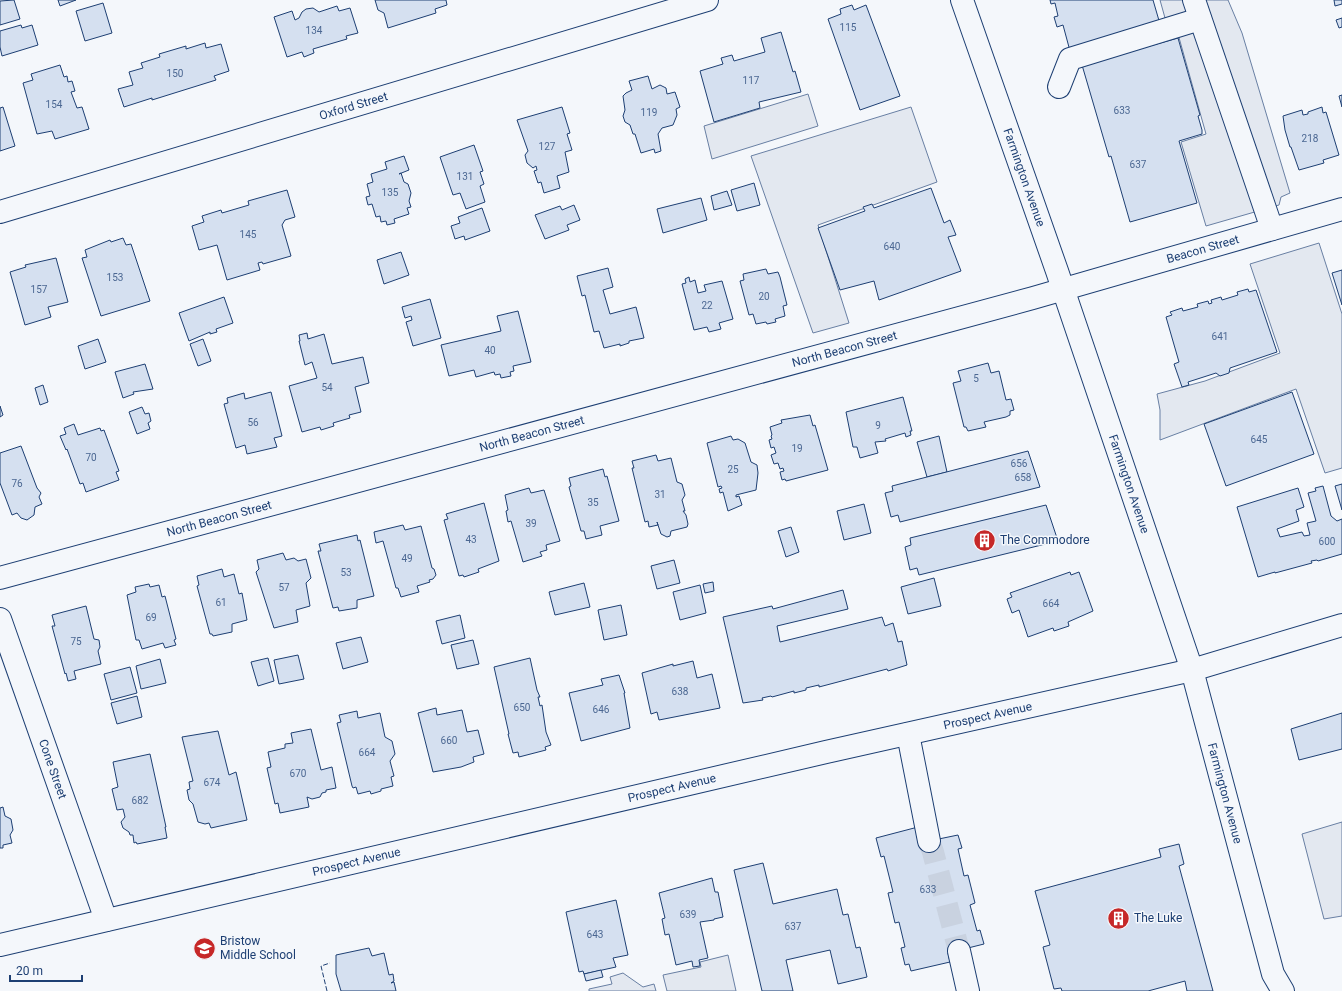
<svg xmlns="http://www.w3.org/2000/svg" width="1342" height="991" font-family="Roboto,sans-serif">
  <rect width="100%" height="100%" fill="#f4f7fb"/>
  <g fill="#e3e8f0" stroke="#687fa3">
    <path d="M1160 0H1228L1242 33 1290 193 1281 197 1279 205 1206 226 1181 142 1206 134 1178 34 1170 36Z"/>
    <path d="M808 94 818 126 712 159 704 126Z"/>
    <path d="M911 107 937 182 818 225 849 323 813 333 751 156Z"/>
    <path d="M1319 243 1342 314V468L1325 473 1296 389 1160 440V410L1157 394 1205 381 1280 353 1250 264Z"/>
    <path d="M1342 822V916L1324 919 1302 834Z"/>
    <path d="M728 955 736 991H667L663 975 701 967 700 962Z"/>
    <path d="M623 973 643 987 654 984 656 991H589V989L612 984 610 977Z"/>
  </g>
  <g fill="#d5e0f0" stroke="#1d3f73">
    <path d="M14 0 20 19 0 25V1Z"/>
    <path d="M58 0H76L60 6Z"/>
    <path d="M375 0H446L447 5 435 9 436 13 388 28 384 13 378 10Z"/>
    <path d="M1050 0H1153L1160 24 1070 51 1063 25 1057 27 1054 17 1058 16 1055 3 1051 4Z"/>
    <path d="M1334 0H1342V4L1335 6Z"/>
    <path d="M103 3 112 33 85 41 76 11Z"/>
    <path d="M852 5 854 10 866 5 900 96 860 110 828 19 841 14 840 9Z"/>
    <path d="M337 6 339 11 350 8 358 33 346 36 347 39 313 49 314 53 304 57 302 52 287 57 274 17 292 11 295 20 299 18 302 12 306 9 313 8 319 12Z"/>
    <path d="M1342 18V27L1339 28 1336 20Z"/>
    <path d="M21 25 22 28 32 25 38 45 2 56 0 47V31Z"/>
    <path d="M781 32 793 72 795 71 801 92 759 102 760 108 714 122 700 71 723 64 721 58 732 55 734 61 765 52 761 38Z"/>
    <path d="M1178 38 1200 115 1198 116 1202 130V134L1179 141 1197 203 1130 222 1111 156 1109 157 1082 65Z"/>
    <path d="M205 43 206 48 221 44 229 71 214 76 216 80 152 100V98L124 107 118 89 133 85 129 72 143 68 141 63 160 57 159 54 186 46V49Z"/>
    <path d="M60 65 64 77 67 76 68 82 72 81 75 91 71 92 77 108 82 107 89 129 55 139 52 131 37 134 23 83 33 80 31 74Z"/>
    <path d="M648 76 652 89 660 85 666 88 667 94 675 92 680 107 676 109 677 115 673 125 662 128 658 134 661 151 655 153 654 149 641 153 635 134H633L630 125 625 122 623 116 625 110 623 96 626 93 632 90 629 81Z"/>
    <path d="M1342 95V107L1339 96Z"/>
    <path d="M3 107 15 146 0 151V108Z"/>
    <path d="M562 107 570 133 567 134 572 150 565 152 569 172 557 176 560 188 544 193 541 182 538 183 534 171 537 170 536 166 533 168 527 163 525 155 528 151 517 120Z"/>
    <path d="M1322 107 1323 113 1326 112 1339 155 1323 160 1324 163 1299 170 1291 147H1290L1285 130 1283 116 1302 110 1303 115 1308 114V112Z"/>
    <path d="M474 145 483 171 480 172 484 184 480 186 485 202 466 209 460 193 453 195 440 157Z"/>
    <path d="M404 156 409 170 399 174 401 173 404 182 408 184 411 193 409 201 411 207 407 208 409 214 394 219 395 223 387 225 386 221 381 222 380 216 376 217 372 204 368 205 366 197 370 196 367 184 373 182 371 174 387 169 385 162Z"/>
    <path d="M754 183 760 205 737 211 731 190Z"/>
    <path d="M931 188 944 223 950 220 956 235 948 237 961 271 879 300 874 281 840 290 818 228 865 211 863 207 872 204 874 208Z"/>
    <path d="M287 190 295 217 285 220 282 225 291 256 263 264 262 262 258 263 260 270 227 280 217 245 199 250 192 226 204 222 202 216 221 210 222 213 249 205 248 201Z"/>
    <path d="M727 191 732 205 714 210 711 196Z"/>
    <path d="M701 198 707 220 663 233 657 209Z"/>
    <path d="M574 205 580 220 567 225 569 230 545 239 535 215 560 206 562 210Z"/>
    <path d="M482 208 490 231 465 240 464 236 455 239 451 226 460 223 458 217Z"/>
    <path d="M123 238 126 245 131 244 150 301 101 316 82 258 87 257 85 250 110 240 111 242Z"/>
    <path d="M401 252 409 275 384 284 377 260Z"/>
    <path d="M56 258 68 302 48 307 51 317 25 325 10 272 26 267 25 265Z"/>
    <path d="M608 268 613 287 603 290 610 314 636 307 644 338 629 341V343L620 346V344L604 348 599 331 594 332 585 295 582 296 577 276Z"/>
    <path d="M766 269 768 274 778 272 780 277 787 305 783 306 785 316 775 319 776 322 767 324 766 322 756 324 753 314 749 315 740 281 744 280 743 274Z"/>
    <path d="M1342 270V305L1332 273Z"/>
    <path d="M689 277 690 282 695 280 698 293 706 291 704 285 722 281 733 319 719 323 721 329 709 332 707 327 694 330 682 284 686 283 685 279Z"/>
    <path d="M1248 289 1249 292 1256 290 1277 352 1230 368 1229 373 1220 376 1216 373 1188 382 1189 385 1182 387 1174 364 1179 362 1166 317 1172 315 1170 312 1182 308 1183 311 1198 307 1197 304 1208 301 1209 304 1212 303 1211 300 1221 297 1222 300 1238 295 1237 292Z"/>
    <path d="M224 297 233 323 216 329 217 332 210 334V332L189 341 179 313Z"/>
    <path d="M430 299 441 338 413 346 406 322 412 320 411 316 405 318 402 307Z"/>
    <path d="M518 311 531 362 513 366 514 371 510 372 511 376 501 378 500 374 495 375 494 372 476 377 474 370 449 376 441 345 501 331 497 316Z"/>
    <path d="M307 333 308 339 324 334 332 364 363 357 369 383 355 387 361 412 349 415 350 418 333 423 334 426 321 430 320 427 302 432 289 386 317 378 312 362 305 365 299 341H300L299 335Z"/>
    <path d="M98 339 106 362 85 369 78 346Z"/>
    <path d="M203 339 211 361 198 366 190 344Z"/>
    <path d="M988 363 991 373 999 371 1006 400 1011 399 1014 410 1010 411V415L1006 417 984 422 986 427 968 431 966 427H964L953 383 961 381 958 371Z"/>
    <path d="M145 364 153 389 133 392 134 394 123 398 115 372Z"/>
    <path d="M43 385 48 402 40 405 35 388Z"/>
    <path d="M271 392 282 436 274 438 277 447 247 454 245 445 236 448 224 404 228 403 227 398 244 393 245 399Z"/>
    <path d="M1292 392 1314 454 1226 486 1204 424Z"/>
    <path d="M903 397 912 431H910L911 435 906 437 905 433 885 439 886 441 875 442 878 453 860 458 857 447H853L846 412Z"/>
    <path d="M0 406 3 415 0 417Z"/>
    <path d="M142 407 145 414 149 413 151 421 148 423 150 429 137 434 129 412Z"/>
    <path d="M810 415 813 426 815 425 828 470 786 481 785 479 782 480 780 472 784 471 783 468 780 469 778 463 774 464 771 455 776 453 774 447 771 448 769 440 772 439 771 436 772 435 770 427 782 423 781 420Z"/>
    <path d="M74 424 78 435 100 428 101 431 104 430 119 471 116 472 119 480 86 492 83 483 80 484 67 449 66 450 60 436 66 434 64 428Z"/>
    <path d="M731 436 733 440 738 439 745 443 751 462 757 465 758 473 756 490 736 495V497L739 496 742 505 728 511 723 492 720 493 719 489 722 488 721 486 718 487 707 443Z"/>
    <path d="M939 436 947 472 927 477 917 442Z"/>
    <path d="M21 446 37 488 41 493 39 497 42 504 35 507 34 515 27 520 21 518 17 513 12 515 0 483V453Z"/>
    <path d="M1028 451 1040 487 900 522 898 515 891 517 885 493 893 491 892 486Z"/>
    <path d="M656 455 658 461 671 458 677 482 682 484 685 495 682 500 685 511H683L686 515 688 524 687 527 671 531 670 536 667 537 661 534 657 522 658 525 649 527 648 521 645 522 632 468H634L632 461Z"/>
    <path d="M603 469 605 477 607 476 619 521 600 526 602 535 586 539 584 531H581L569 487 571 486 569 478Z"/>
    <path d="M1342 484V510L1335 486Z"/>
    <path d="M1323 486 1331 516 1337 521 1342 519V554L1318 561 1317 560 1311 561 1312 563 1275 573V572L1258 577 1237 507 1298 488 1304 507 1296 510 1299 521 1277 529 1280 537 1302 532 1304 536 1310 535 1307 523 1316 521 1308 493 1316 491 1315 488Z"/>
    <path d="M529 488 531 493 544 490 560 541 546 545 547 550 540 552 542 556 523 562 511 521 508 522 506 511 508 510 505 495Z"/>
    <path d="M484 503 499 561 478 569 479 572 464 577 463 575 459 576 444 520 448 519 446 514Z"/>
    <path d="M864 504 871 533 844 540 837 511Z"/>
    <path d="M1046 505 1058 541 919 575 917 568 910 570 905 547 911 545 910 538Z"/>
    <path d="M403 525 405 530 421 526 432 568 434 569 436 575 433 579 429 580 430 582 417 586 419 592 401 597 398 588H396L383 541 376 543 374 532Z"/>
    <path d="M791 527 799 552 786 557 778 531Z"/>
    <path d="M357 535 358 541 360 540 374 596 357 600V608L339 611 338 607 333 608 318 551H321L319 544Z"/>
    <path d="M283 553 286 560 294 558 298 561 306 559 311 578 306 583 310 606 296 610 298 622 274 628 256 572 259 569 257 560Z"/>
    <path d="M674 560 680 583 657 589 651 566Z"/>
    <path d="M222 569 224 577 234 574 239 594 242 593 247 620 232 624V632L213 636 212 634H210L197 586 199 585 197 576Z"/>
    <path d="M1070 572 1071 575 1079 572 1093 611 1068 622 1069 626 1054 631 1053 628 1028 637 1019 610 1012 613 1007 599 1012 597 1010 593Z"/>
    <path d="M934 578 941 606 908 614 901 587Z"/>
    <path d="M713 582 714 591 705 593 703 584Z"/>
    <path d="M584 583 590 607 555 615 549 592Z"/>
    <path d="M149 584 150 587 159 585 162 597 165 596 176 639 174 640 176 645 165 648 163 643 142 649 139 640H136L127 595 136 592 135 587Z"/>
    <path d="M700 585 706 613 680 620 673 592Z"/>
    <path d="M843 590 848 609 777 626 780 642 882 617 885 626 893 623 898 642 902 641 907 665 888 671 887 669 819 687V685L806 688V690L794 693V691L772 697 771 696 762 698 763 700 743 703 723 617 772 606 773 609Z"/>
    <path d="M621 605 627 635 604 640 598 610Z"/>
    <path d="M86 606 94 639 99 640 100 647 98 651 101 664 74 671 76 679 68 681 66 673 65 674 52 626H55L52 615Z"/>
    <path d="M460 615 465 638 442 644 436 621Z"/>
    <path d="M361 637 368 662 343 669 336 643Z"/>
    <path d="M473 640 479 664 457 669 451 645Z"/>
    <path d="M298 655 304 679 279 684 274 660Z"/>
    <path d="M268 658 274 681 258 686 251 662Z"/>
    <path d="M530 658 537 690 540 697H538L540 706 542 705 546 732 551 745 545 747 546 750 519 757 518 752 513 753 508 734H509L494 667Z"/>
    <path d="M160 659 166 683 141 689 136 666Z"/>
    <path d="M693 661 697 678 712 674 720 708 659 720 657 712 651 714 642 673 673 664V666Z"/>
    <path d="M130 667 137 693 111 700 104 674Z"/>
    <path d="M619 675 625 693H624L630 728 581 741 569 693 603 685 601 679Z"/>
    <path d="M137 696 142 717 117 724 111 703Z"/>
    <path d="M436 708 437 715 462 710 467 732 478 730 484 754 473 757 474 762 461 767 433 772 418 713Z"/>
    <path d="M357 711 358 718 380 713 385 737 392 741 395 754 390 761 394 776 391 777 393 786 381 789V791L371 794 370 791 358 794 356 787 353 788 352 786 337 723 341 722 339 715Z"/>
    <path d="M1342 713V749L1299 760 1291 729Z"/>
    <path d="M311 729 321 770 332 767 336 788 326 790V792L322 793 320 797 312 799 307 797 309 807 280 813 278 803 275 804 267 768 271 767 268 752 285 748V744L293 743 291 733Z"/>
    <path d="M218 731 229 775 236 772 247 820 211 828 209 823 205 824 198 822 193 804 189 800 187 790 190 789 189 782 193 781 182 737Z"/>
    <path d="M150 754 166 827H165L167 838 137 844 136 842 134 843 133 835H130L129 832 123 828 121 822 125 817 123 809 117 810 112 789 118 787 113 762Z"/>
    <path d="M3 807 5 816 11 819 13 830 10 835 12 843 3 845V848H0V808Z"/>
    <path d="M918 827 929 841 958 835 962 848 958 849 964 876 968 875 975 903 970 905 977 931 980 930 984 944 948 953 950 962 911 971 909 964 905 965 901 948 905 947 899 922 895 923 888 893 893 892 884 856 881 857 876 838Z"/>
    <path d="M1179 844 1184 864 1179 866 1213 991H1187L1185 981 1148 991H1062L1061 988 1054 989 1043 947 1050 945 1035 891 1161 857 1159 849Z"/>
    <path d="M763 863 773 904 837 889 843 915 848 914 856 948 860 947 867 977 838 984 830 950 786 960 793 991H762L734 870Z"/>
    <path d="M712 878 715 892H718L723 917 714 919V920L700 922 708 958 699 960 700 966 693 967 692 961 676 965 669 934 665 935 662 919 665 918 659 893Z"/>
    <path d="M616 900 628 955 613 958 616 967 584 974 583 971 579 972 566 912Z"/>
    <path d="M369 948 372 956 384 953 389 975 393 974 394 981 391 983 394 982 396 991H341L336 974V955Z"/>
    <path d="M601 970 603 977 586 981 584 974Z"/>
  </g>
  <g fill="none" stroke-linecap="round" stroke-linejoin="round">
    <path stroke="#c9d2e0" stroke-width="22" stroke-dasharray="22 11" stroke-linecap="butt" d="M929 841 933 852 959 951"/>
    <defs>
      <g id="minor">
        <path d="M1194 0 1272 229"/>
        <path d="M1059 87 1070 59 1200 19"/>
        <path id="s1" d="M0 212 707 0"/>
        <path id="s2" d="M0 578 1033 298 1342 209"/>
        <path id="s3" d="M0 619 106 920"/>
        <path d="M908 734 929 841"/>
        <path d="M959 951 968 991"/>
      </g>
      <g id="major">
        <path id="s4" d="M962 0 1057 271 1192 670 1273 974 1283 991"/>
        <path id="s5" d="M0 945 826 752 1192 670 1342 625"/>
      </g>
    </defs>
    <use href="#minor" stroke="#1d3f73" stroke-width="24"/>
    <use href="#major" stroke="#1d3f73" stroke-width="24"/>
    <use href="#minor" stroke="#f4f7fb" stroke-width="22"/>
    <use href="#major" stroke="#f4f7fb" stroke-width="22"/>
    <path stroke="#1d3f73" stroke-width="1" stroke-dasharray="5 2" stroke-linecap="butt" d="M327 991 321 966 330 963"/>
  </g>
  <defs>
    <symbol id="building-disc" viewBox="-11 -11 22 22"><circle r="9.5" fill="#c62828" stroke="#f4f7fb"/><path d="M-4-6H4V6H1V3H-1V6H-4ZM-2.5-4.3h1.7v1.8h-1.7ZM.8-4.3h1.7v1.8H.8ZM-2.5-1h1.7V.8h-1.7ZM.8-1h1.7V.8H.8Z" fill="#fff"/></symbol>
    <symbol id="school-disc" viewBox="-11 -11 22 22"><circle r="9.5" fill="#c62828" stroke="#f4f7fb"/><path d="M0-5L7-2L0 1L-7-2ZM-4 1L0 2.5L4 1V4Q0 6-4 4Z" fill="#fff"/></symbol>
  </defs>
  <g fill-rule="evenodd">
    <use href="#building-disc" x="972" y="528" width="25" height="25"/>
    <use href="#building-disc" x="1106" y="906" width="25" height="25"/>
    <use href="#school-disc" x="192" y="936" width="25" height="25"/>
  </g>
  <g text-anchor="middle" stroke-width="3" stroke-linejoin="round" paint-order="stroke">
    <g font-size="10" fill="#4b6792">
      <text x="848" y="31">115</text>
      <text x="314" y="34">134</text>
      <text x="175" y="77">150</text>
      <text x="751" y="84">117</text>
      <text x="54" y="108">154</text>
      <text x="1122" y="114">633</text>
      <text x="649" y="116">119</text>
      <text x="1310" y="142">218</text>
      <text x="547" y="150">127</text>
      <text x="1138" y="168">637</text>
      <text x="465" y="180">131</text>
      <text x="390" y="196">135</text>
      <text x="248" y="238">145</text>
      <text x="892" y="250">640</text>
      <text x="115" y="281">153</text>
      <text x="39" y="293">157</text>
      <text x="764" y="300">20</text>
      <text x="707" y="309">22</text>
      <text x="1220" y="340">641</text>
      <text x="490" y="354">40</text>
      <text x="976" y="382">5</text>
      <text x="327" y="391">54</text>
      <text x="253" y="426">56</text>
      <text x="878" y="429">9</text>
      <text x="1259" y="443">645</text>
      <text x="797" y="452">19</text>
      <text x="91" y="461">70</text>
      <text x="1019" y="467">656</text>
      <text x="733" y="473">25</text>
      <text x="1023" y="481">658</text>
      <text x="17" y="487">76</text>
      <text x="660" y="498">31</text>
      <text x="593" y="506">35</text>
      <text x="531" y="527">39</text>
      <text x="471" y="543">43</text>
      <text x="1327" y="545">600</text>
      <text x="407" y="562">49</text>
      <text x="346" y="576">53</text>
      <text x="284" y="591">57</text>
      <text x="221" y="606">61</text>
      <text x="1051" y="607">664</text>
      <text x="151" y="621">69</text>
      <text x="76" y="645">75</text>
      <text x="680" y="695">638</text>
      <text x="522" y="711">650</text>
      <text x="601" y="713">646</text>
      <text x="449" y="744">660</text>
      <text x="367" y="756">664</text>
      <text x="298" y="777">670</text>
      <text x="212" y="786">674</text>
      <text x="140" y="804">682</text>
      <text x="928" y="893">633</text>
      <text x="688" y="918">639</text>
      <text x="793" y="930">637</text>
      <text x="595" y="938">643</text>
    </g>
    <g font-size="12" fill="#1d3f73" stroke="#f4f7fb">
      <text dy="4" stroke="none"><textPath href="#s1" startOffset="369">Oxford Street</textPath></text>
      <text dy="4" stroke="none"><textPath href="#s4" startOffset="188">Farmington Avenue</textPath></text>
      <text dy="4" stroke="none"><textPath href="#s2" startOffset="1247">Beacon Street</textPath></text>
      <text dy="4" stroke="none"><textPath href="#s2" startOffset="875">North Beacon Street</textPath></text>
      <text dy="4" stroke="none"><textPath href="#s2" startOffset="551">North Beacon Street</textPath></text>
      <text dy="4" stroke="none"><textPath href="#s4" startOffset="512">Farmington Avenue</textPath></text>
      <text dy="4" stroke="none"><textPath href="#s2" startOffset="227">North Beacon Street</textPath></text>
      <text dy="4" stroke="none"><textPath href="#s5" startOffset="1014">Prospect Avenue</textPath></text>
      <text dy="4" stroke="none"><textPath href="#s3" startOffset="159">Cone Street</textPath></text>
      <text dy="4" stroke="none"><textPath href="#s5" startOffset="690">Prospect Avenue</textPath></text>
      <text dy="4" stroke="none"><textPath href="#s4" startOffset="836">Farmington Avenue</textPath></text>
      <text dy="4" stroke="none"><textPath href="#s5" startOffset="366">Prospect Avenue</textPath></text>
    </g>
    <g font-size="12" fill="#1d3f73" stroke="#f4f7fb" text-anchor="start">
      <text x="1000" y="544">The Commodore</text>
      <text x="1134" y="922">The Luke</text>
      <text x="220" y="945">Bristow<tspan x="220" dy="14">Middle School</tspan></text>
    </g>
  </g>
  <path d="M10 975v6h72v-6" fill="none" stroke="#1d3f73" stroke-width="2"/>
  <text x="16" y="975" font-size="12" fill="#1d3f73" stroke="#f4f7fb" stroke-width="3" paint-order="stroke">20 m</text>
</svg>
